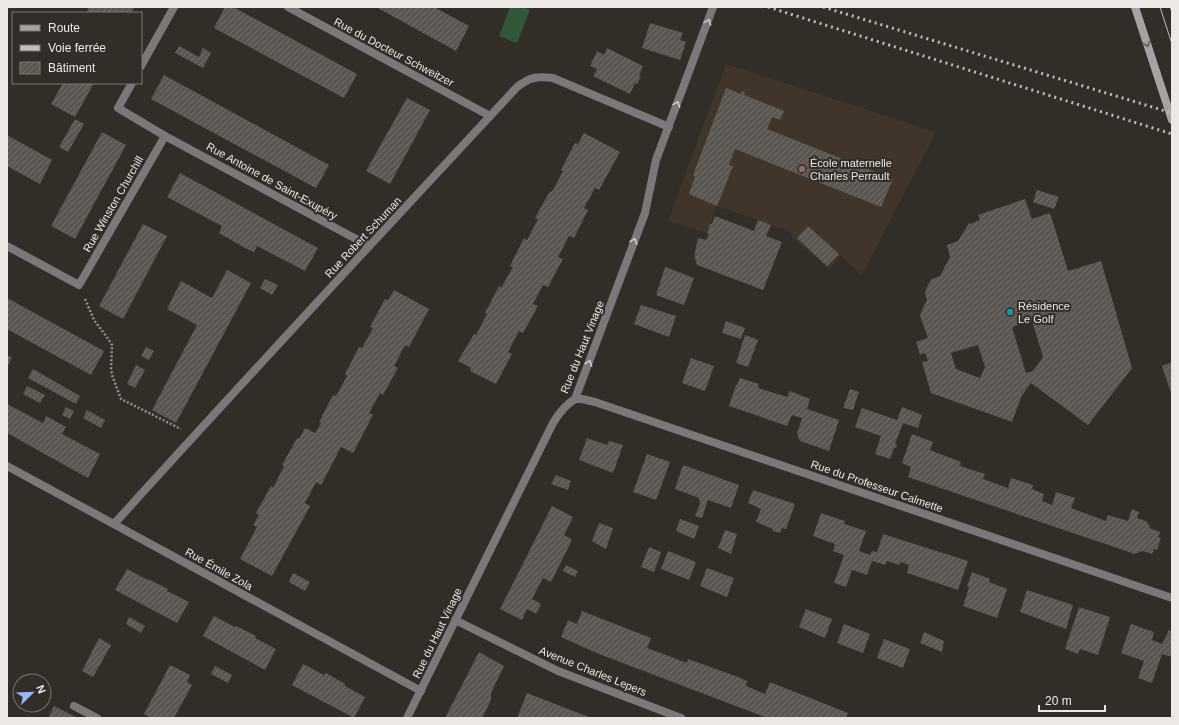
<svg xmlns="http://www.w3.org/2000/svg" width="1179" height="725" font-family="Helvetica,sans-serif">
  <defs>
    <pattern id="building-hatch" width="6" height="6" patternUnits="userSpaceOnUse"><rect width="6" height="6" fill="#5b5650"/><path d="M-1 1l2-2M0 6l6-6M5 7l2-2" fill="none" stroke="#736e69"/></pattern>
  </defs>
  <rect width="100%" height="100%" fill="#322d27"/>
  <path fill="#3f352b" d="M726 64 936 132 862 275 841 256 829 269 793 238 789 231 717 206 707 233 668 221Z"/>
  <path fill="#305839" d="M510 7H523L530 10 517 43 499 36Z"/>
  <g fill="url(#building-hatch)" fill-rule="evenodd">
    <path d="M89 7H135L131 13H86Z"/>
    <path d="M225 7H233L357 74 344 98 214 28Z"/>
    <path d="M376 7H434L469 26 456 51Z"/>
    <path d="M650 23 683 33 680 40 686 42 680 60 642 48Z"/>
    <path d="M179 46 199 57 203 48 211 53 203 68 175 53Z"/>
    <path d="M607 48 643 66 639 76 641 77 637 84 635 83 630 94 593 76 597 69 590 66 597 51 604 55Z"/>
    <path d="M164 75 329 165 316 188 151 99Z"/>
    <path d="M63 83H94L75 117 51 104Z"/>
    <path d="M726 88 741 94 742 91 745 92 744 95 784 111 780 120 772 117 767 129 893 179 881 207 735 149 729 165 733 166 717 206 689 194 695 177 693 175Z"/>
    <path d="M407 98 430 110 390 184 366 171Z"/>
    <path d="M75 119 84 124 68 152 59 147Z"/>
    <path d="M102 132 126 145 75 239 51 226Z"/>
    <path d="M584 133 620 152 599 190 595 188 584 208 588 210 574 238 569 236 558 257 563 259 548 287 543 285 533 304 538 306 523 333 519 331 508 352 512 354 496 384 470 371 471 368 458 361 474 334 476 335 487 314 485 313 499 286 501 288 513 267 510 266 524 238 527 240 538 219 535 218 550 191 552 192 563 171 561 170 575 143 578 144Z"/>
    <path d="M7 135 52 160 40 184 7 166Z"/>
    <path d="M180 173 318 248 305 271 257 246 254 252 245 248 219 233 222 226 167 197Z"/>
    <path d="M1037 190 1059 197 1054 209 1033 202Z"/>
    <path d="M1025 199 1032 219 1050 213 1068 271 1101 261 1132 368 1088 425 1031 383 1022 395 1012 422 931 393 922 362 928 361 925 353 920 355 916 342 928 338 920 316 922 310 927 300 925 293 928 285 932 279 940 276 950 257 947 245 958 241 969 223 970 224 980 220 978 215ZM1032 321 1043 357 1033 371 1026 373 1012 327ZM978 345 985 367 980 378 956 369 951 353Z"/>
    <path d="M715 216 754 231 758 220 771 225 766 236 782 242 763 290 697 265 695 258V252L698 238 706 240 709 234 707 233 710 224H712Z"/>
    <path d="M143 224 167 236 123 319 99 306Z"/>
    <path d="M808 226 839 254 827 266 797 238Z"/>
    <path d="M665 267 694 278 684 305 656 295Z"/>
    <path d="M227 270 251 283 176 423 152 410 197 325 167 309 181 281 212 298Z"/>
    <path d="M265 279 278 285 272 295 260 288Z"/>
    <path d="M394 290 429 309 409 347 405 345 394 366 398 368 383 395 380 393 369 413 373 415 353 453 341 447 321 485 316 482 305 503 310 506 272 576 240 559 257 527 253 525 259 515 256 513 271 486 273 488 284 466 282 465 297 438 299 439 305 428 315 433 321 423 319 422 333 395 336 396 347 376 345 374 359 347 362 348 373 328 370 327 385 299 388 300Z"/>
    <path d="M7 298 104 351 91 375 7 329Z"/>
    <path d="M641 305 676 316 669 337 634 324Z"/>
    <path d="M726 321 745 328 741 339 722 333Z"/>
    <path d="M745 335 758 340 748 367 736 363Z"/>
    <path d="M146 347 154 351 149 360 141 356Z"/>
    <path d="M7 355 12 358 7 367Z"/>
    <path d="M691 358 714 366 705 391 682 383Z"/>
    <path d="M1172 362V396L1162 366Z"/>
    <path d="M136 365 145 370 135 388 127 384Z"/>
    <path d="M33 369 80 396 76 404 28 378Z"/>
    <path d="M740 378 759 384 758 388 787 397 790 391 810 399 807 409 839 420 829 451 800 441 797 434 802 418 792 415 787 426 729 406 736 385H737Z"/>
    <path d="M27 386 45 395 40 403 23 394Z"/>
    <path d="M850 389 859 392 853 410 843 408Z"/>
    <path d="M7 404 43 423 46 416 66 427 62 434 100 454 88 478 7 433Z"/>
    <path d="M66 407 74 411 70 419 62 415Z"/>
    <path d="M902 407 922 415 918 428 903 423 895 444 897 445 896 448H894L890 459 875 454 881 436 855 427 862 408 897 420Z"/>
    <path d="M87 410 105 420 101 428 83 418Z"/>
    <path d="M912 434 933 442 930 450 961 462 960 466 985 474 983 479 1008 488 1011 478 1033 485 1032 489 1044 494 1042 501 1052 505 1056 492 1075 498 1071 508 1106 521 1108 515 1128 521 1132 509 1139 512 1137 518 1146 521 1150 526 1149 528 1160 532 1158 537 1161 538 1157 550 1154 549 1152 554 1142 551 1135 554 908 477 911 467 902 463Z"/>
    <path d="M587 438 607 445 609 441 623 445 613 473 579 460Z"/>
    <path d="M647 454 670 462 656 500 633 492Z"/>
    <path d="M683 465 739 485 731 508 708 500 702 518 695 516 700 504 699 498 675 489Z"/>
    <path d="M556 475 571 481 568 490 551 484Z"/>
    <path d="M753 490 795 504 786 529 782 528 780 533 772 531 773 529 756 522 761 509 748 503Z"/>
    <path d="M552 506 573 517 564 535 571 539V542L551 582 543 578 532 599 541 604 536 614 527 609 522 620 500 609Z"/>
    <path d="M821 513 845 521 844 524 866 531 859 551 870 555 872 551 877 552 883 534 968 561 958 590 907 573 909 565 901 562 899 565 887 561 885 565 872 561 867 575 852 570 846 587 834 583 844 555 833 551 835 544 813 536Z"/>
    <path d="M680 519 699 526 694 539 676 531Z"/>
    <path d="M599 523 613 528 606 549 592 541Z"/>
    <path d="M725 530 737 534 731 554 718 548Z"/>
    <path d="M649 547 661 552 654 572 641 567Z"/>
    <path d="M668 551 696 562 689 580 661 569Z"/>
    <path d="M566 565 578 571 575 577 563 571Z"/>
    <path d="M707 568 734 578 727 597 700 586Z"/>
    <path d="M127 569 148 580V579L168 589 167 591 189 602 177 623 115 590Z"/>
    <path d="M972 572 990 579 989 582 1007 589 997 618 963 606 969 587 967 586Z"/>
    <path d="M293 573 310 582 305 591 289 582Z"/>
    <path d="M1027 590 1073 605 1066 629 1020 612Z"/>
    <path d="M1079 607 1110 617 1098 655 1080 649 1078 654 1065 649Z"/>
    <path d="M806 609 832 619 825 638 799 627Z"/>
    <path d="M582 611 651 638 647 648 687 663 688 659 738 677 747 681 746 686 765 694 770 682 848 713 846 718H767L599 654 561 637 568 620 577 624Z"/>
    <path d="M214 616 235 627 236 626 256 636 255 638 276 649 265 670 203 636Z"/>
    <path d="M129 617 145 626 141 633 126 624Z"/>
    <path d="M844 624 870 634 863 653 837 643Z"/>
    <path d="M1131 624 1154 632 1152 640 1162 644 1169 630 1172 631V657L1162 654 1152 683 1138 678 1144 661 1121 653Z"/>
    <path d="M924 632 944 641 942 652 920 643Z"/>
    <path d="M99 638 111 645 93 677 82 671Z"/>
    <path d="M884 639 910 649 903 668 877 658Z"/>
    <path d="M479 652 504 666 491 693V700L482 718H445Z"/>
    <path d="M303 664 324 675 326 673 345 684V686L365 697 354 718 292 685Z"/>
    <path d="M170 665 190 675 187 682 192 685 174 718H151L144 714Z"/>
    <path d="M215 666 232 675 228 683 211 674Z"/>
    <path d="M527 693 581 714 592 718H517Z"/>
    <path d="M54 706 78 718H48Z"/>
  </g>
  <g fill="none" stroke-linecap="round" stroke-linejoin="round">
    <path stroke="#95918c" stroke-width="2.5" stroke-dasharray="2 2" stroke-linecap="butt" d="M85 299 94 320 109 340 112 345 111 368 112 375 121 399 181 429"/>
    <path stroke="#7c7879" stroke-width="8" d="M74 706 97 718"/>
    <g stroke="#7c7879" stroke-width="8">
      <path d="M288 7 490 116"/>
      <path d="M141 66 174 7"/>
      <path d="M165 136 369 246"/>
      <path d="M7 246 79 285 165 136 118 108 132 83"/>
      <path d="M575 399H582L595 402 1172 598"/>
      <path d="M7 466 421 691"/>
      <path d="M114 524C247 377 382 232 517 87 530 77 537 76 553 78L669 127"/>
      <path d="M455 620 558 671 681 718"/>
      <path d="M407 718 553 423C559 413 565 405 575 399L645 213 656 160 713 7"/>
    </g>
    <path stroke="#a9a2a3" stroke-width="8" d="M1135 7 1172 120"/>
    <g stroke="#c1bdb9" stroke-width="1">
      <path d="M1160 7 1172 44"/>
      <path d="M1170 7 1172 12"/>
    </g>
    <g stroke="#c1bdb9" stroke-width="3" stroke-dasharray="2 4" stroke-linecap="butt">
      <path d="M768 7 1172 134"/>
      <path d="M823 7 1172 113"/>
    </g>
  </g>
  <defs><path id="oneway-chevron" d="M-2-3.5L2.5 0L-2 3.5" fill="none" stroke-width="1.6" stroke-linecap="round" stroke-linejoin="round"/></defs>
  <g stroke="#d0cdca">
    <use href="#oneway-chevron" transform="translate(708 22) rotate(-70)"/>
    <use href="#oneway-chevron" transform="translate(677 104) rotate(-70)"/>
    <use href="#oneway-chevron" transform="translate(634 241) rotate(-70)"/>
    <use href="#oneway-chevron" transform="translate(589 363) rotate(-70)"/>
  </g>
  <use stroke="#625c59" href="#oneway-chevron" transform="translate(1147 44) rotate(72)"/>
  <circle fill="#8d6e63" stroke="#322d27" stroke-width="1.5" cx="802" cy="169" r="4"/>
  <circle fill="#0f9aa8" stroke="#322d27" stroke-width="1.5" cx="1010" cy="312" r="4"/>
  <g text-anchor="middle" stroke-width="4" stroke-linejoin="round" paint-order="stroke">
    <g font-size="11" fill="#ece9e5" stroke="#322d27">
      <text transform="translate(394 52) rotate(28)" y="4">Rue du Docteur Schweitzer</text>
      <text transform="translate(272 181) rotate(29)" y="4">Rue Antoine de Saint-Exupéry</text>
      <text transform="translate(113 204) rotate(-60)" y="4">Rue Winston Churchill</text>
      <text transform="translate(363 237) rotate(-47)" y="4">Rue Robert Schuman</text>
      <text transform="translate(582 347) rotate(-68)" y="4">Rue du Haut Vinage</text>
      <text transform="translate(877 486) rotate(19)" y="4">Rue du Professeur Calmette</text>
      <text transform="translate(219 569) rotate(29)" y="4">Rue Émile Zola</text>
      <text transform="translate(437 633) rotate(-64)" y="4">Rue du Haut Vinage</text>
      <text transform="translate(593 671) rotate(22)" y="4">Avenue Charles Lepers</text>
    </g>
    <g font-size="11" fill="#ece9e5" stroke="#322d27" text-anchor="start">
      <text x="810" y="167">École maternelle<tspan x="810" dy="13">Charles Perrault</tspan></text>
      <text x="1018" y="310">Résidence<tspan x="1018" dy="13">Le Golf</tspan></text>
    </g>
  </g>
  <rect width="1179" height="725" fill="none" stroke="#ece9e5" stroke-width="16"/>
  <rect x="12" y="12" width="130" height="72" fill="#322d27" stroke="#7c7873"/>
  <rect x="20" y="25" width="20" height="6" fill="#a9a2a3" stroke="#7c7873"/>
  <text x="48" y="32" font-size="12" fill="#ece9e5">Route</text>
  <rect x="20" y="45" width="20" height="6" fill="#c1bdb9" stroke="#7c7873"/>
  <text x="48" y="52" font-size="12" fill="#ece9e5">Voie ferrée</text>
  <rect x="20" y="62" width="20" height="12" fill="url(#building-hatch)" stroke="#7c7873"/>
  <text x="48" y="72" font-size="12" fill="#ece9e5">Bâtiment</text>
  <g transform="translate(32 693) rotate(67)"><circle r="19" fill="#322d27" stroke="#7c7873"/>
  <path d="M0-3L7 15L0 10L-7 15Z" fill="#96b6fd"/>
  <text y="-6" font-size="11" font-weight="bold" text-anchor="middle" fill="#ece9e5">N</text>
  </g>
  <path d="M1039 705v6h66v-6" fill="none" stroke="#ece9e5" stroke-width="2"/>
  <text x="1045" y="705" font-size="12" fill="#ece9e5" stroke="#322d27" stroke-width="3" paint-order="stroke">20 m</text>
</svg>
